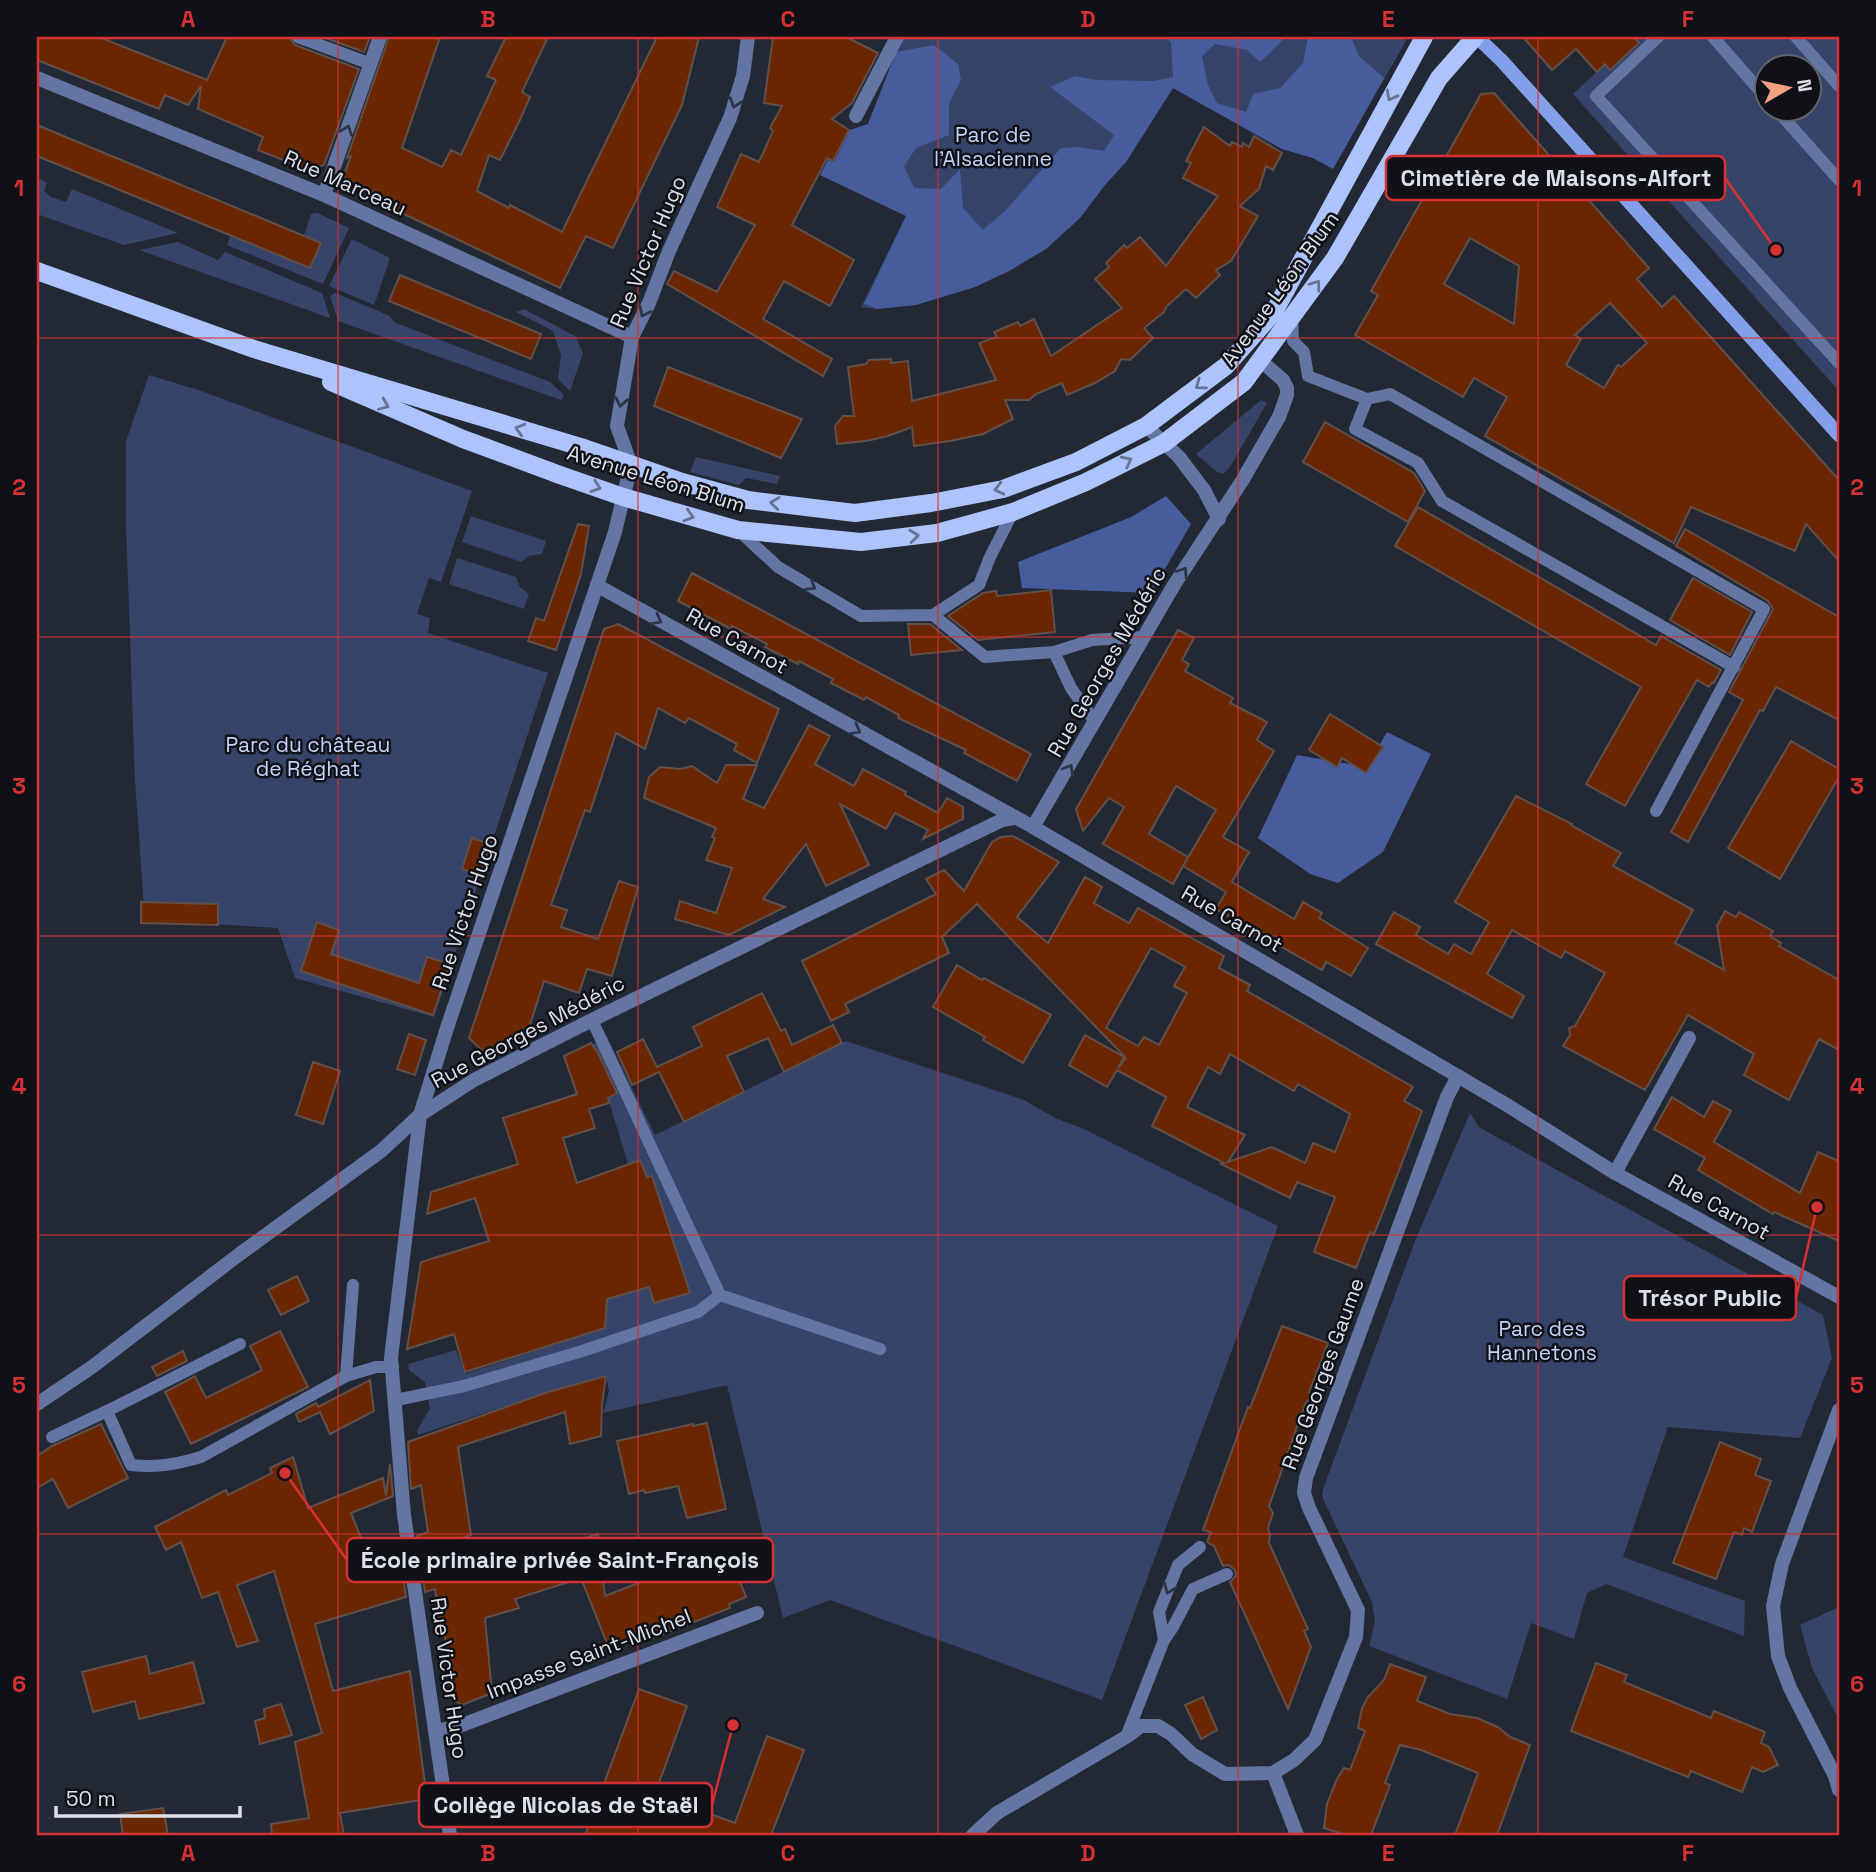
<svg xmlns="http://www.w3.org/2000/svg" width="1876" height="1872" font-family="'Space Grotesk',sans-serif">
  <rect width="100%" height="100%" fill="#232835"/>
  <g fill="#36446a" fill-rule="evenodd">
    <path d="M904 37H1405L1406 41 1333 169 1313 158 1282 149 1173 88 1126 162 1105 185 1080 218 1046 249 1009 271 975 287 916 305 877 309 861 307 906 216 820 175 828 160 834 162 850 130 868 124Z"/>
    <path d="M1621 37H1839V391L1573 94 1604 65 1598 57ZM1768 66H1810V108H1768Z"/>
    <path d="M38 178 47 183 44 191 51 197 66 202 72 189 178 233 124 245 37 214Z"/>
    <path d="M317 213 349 228 323 284 227 245 231 235 321 243 304 235 311 214Z"/>
    <path d="M352 239 390 258 374 305 329 286Z"/>
    <path d="M178 242 218 260 225 252 322 293 330 318 139 250Z"/>
    <path d="M335 293 388 315 396 323 550 382 564 395 561 400 338 321 330 296Z"/>
    <path d="M524 309 575 336 583 353 570 391 558 379 561 355 553 331 516 312Z"/>
    <path d="M149 375 201 391 472 491 441 582 429 578 417 614 430 618 428 633 548 673 434 1017 295 978 278 928 145 920 135 781 126 524V441Z"/>
    <path d="M1261 400 1267 403 1230 467 1223 474 1217 472 1196 454Z"/>
    <path d="M696 457 780 476 777 484 746 478 739 485 690 472Z"/>
    <path d="M471 516 546 541 542 554 529 556 521 562 462 542Z"/>
    <path d="M457 558 516 577 520 587 529 594 524 609 449 584Z"/>
    <path d="M607 1037 655 1135 846 1041 1024 1100 1055 1118 1084 1129 1278 1226 1102 1700 830 1600 783 1618 727 1385 603 1413 609 1391 606 1376 549 1392 418 1435 417 1430 430 1409 425 1382 409 1370 408 1364 456 1350 465 1374 605 1328 607 1299 621 1295 616 1278 689 1293 673 1241 668 1243 641 1160 628 1164 592 1045Z"/>
    <path d="M1470 1113 1479 1127 1493 1135 1823 1315 1832 1358 1800 1438 1668 1427 1623 1557 1745 1601 1744 1636 1606 1584 1587 1593 1574 1639 1531 1623 1507 1699 1369 1646 1375 1622 1372 1602 1325 1503 1322 1496 1323 1489 1415 1241Z"/>
    <path d="M1839 1607V1720L1812 1668 1800 1625Z"/>
  </g>
  <g fill="#465c9c">
    <path d="M1165 37H1282V41L1260 62 1247 50 1215 44 1202 56 1208 85 1217 103 1246 112 1253 94 1280 88 1303 63 1308 37H1351L1359 56 1384 78 1333 169 1313 158 1282 149 1173 88 1126 162 1105 185 1080 218 1046 249 1009 271 975 287 916 305 877 309 864 304 906 216 820 175 828 160 834 162 850 130 868 124 896 52 934 45 958 64 961 80 949 103V135L916 148 904 166 914 188 941 189 960 169 963 208 983 230 1005 211 1061 148 1078 147 1104 151 1114 135 1050 87 1075 76 1096 80 1154 81 1173 77 1171 42Z"/>
    <path d="M1166 496 1191 524 1151 593 1022 588 1018 562 1131 517Z"/>
    <path d="M1387 732 1431 754 1383 852 1338 883 1310 874 1258 838 1297 755 1367 767Z"/>
  </g>
  <g fill="#6b2704" stroke="#615049" stroke-width="2" fill-rule="evenodd">
    <path d="M37 37H99L207 80 227 37H289L295 45 359 69 324 165 308 170 258 150 263 137 198 109 201 86 188 105 165 95 159 109 37 60Z"/>
    <path d="M323 37H370L364 52Z"/>
    <path d="M389 37H440L402 148 442 167 451 150 461 155 496 80 487 76 506 37H548L522 92 530 97 519 122 500 160 489 155 477 191 509 208 510 205 562 232 657 37H699L682 105 613 248 586 236 560 288 389 207 392 201 343 177 351 156 347 158Z"/>
    <path d="M773 37H846L878 53 852 103 832 119 849 130 833 161 827 158 792 225 854 260 830 306 784 281 763 319 832 359 823 376 667 284 674 271 717 292 755 225 717 207 741 154 759 162 773 131 770 128 782 106 764 103Z"/>
    <path d="M1523 37H1634L1639 43 1610 70 1605 64 1597 72 1576 49 1552 70Z"/>
    <path d="M1494 93 1649 268 1637 279 1662 307 1674 296 1839 480V561L1806 524 1795 551 1691 507 1674 543 1485 436 1507 397 1474 378 1463 397 1355 335 1378 295 1371 291 1481 94ZM1470 238 1519 266 1514 324 1444 284ZM1610 303 1647 343 1621 367 1618 365 1604 388 1566 365 1581 339 1575 335Z"/>
    <path d="M37 125 321 243 310 268 37 156Z"/>
    <path d="M1204 127 1230 146 1232 142 1242 147 1243 143 1249 147 1254 136 1282 153 1273 170 1266 166 1259 189 1240 206 1258 216 1231 261 1216 270 1220 275 1196 298 1186 289 1167 306 1164 312 1144 328 1153 338 1130 360 1121 359 1115 371 1095 383 1067 395 1062 383 1036 394 1029 400H1005L1013 419 983 434 950 441 914 446 912 427 888 436 866 441 837 444 835 426 843 416H854L848 367 866 364 869 360 891 359V363L908 361 912 401 996 380 979 343 997 337 994 332 1018 322 1020 326 1034 319 1051 356 1122 308 1095 279 1109 267 1106 263 1124 245 1127 248 1140 237 1166 266 1218 196 1183 178 1191 163 1186 161Z"/>
    <path d="M400 275 541 334 531 359 389 301Z"/>
    <path d="M668 367 802 419 781 458 654 406Z"/>
    <path d="M1325 422 1414 473 1425 491 1408 522 1303 462Z"/>
    <path d="M1418 507 1656 645 1661 636 1721 670 1714 683 1712 682 1709 687 1697 680 1625 806 1586 784 1641 687 1395 546Z"/>
    <path d="M578 524 589 526 581 574 556 650 528 641 536 618 544 621Z"/>
    <path d="M1685 529 1839 617V720L1776 687 1763 711 1760 710 1688 842 1671 832 1743 700 1729 692 1773 609 1768 601 1676 546Z"/>
    <path d="M692 573 1031 754 1017 781 964 753 966 750 898 718 899 715 866 697 864 700 831 683 833 679 799 661 798 664 765 647 767 644 732 626 731 629 678 601Z"/>
    <path d="M1693 578 1752 612 1730 655 1670 620Z"/>
    <path d="M1051 590 1055 632 978 640 948 616 983 593 996 591 997 596Z"/>
    <path d="M618 624 779 709 757 763 734 750 737 744 689 718 685 723 658 708 645 749 616 733 590 812 585 810 551 905 567 910 561 927 598 939 619 881 638 887 612 976 587 969 579 993 544 981 527 1034 486 1054 469 1038 604 629Z"/>
    <path d="M908 624H930L962 650 911 655Z"/>
    <path d="M1178 630 1194 638 1182 660 1189 664 1185 671 1233 698 1230 703 1267 722 1257 740 1274 751 1223 837 1249 852 1232 882 1294 919 1303 902 1322 913 1319 918 1368 948 1351 976 1326 962 1322 970 1216 909 1226 892 1183 866 1216 810 1176 786 1149 834 1188 857 1173 884 1103 844 1124 807 1109 798 1083 831 1076 809Z"/>
    <path d="M1330 714 1383 747 1366 773 1342 758 1337 767 1309 750Z"/>
    <path d="M809 725 830 736 815 764 854 786 863 769 906 792 905 795 938 813 947 798 963 807V819L923 839 928 830 895 813 886 829 840 804 869 865 826 886 806 844 763 899 785 907 729 935 675 919 680 901 716 913 732 868 706 860 715 838 712 837 716 828 644 798 649 777 660 767 680 769 692 766 717 783 726 765H757L743 799 764 808Z"/>
    <path d="M1791 741 1839 769V777L1780 879 1728 848Z"/>
    <path d="M1516 796 1572 824 1571 825 1621 853 1613 866 1693 910 1675 943 1724 970 1717 926 1725 911 1736 917 1739 912 1773 931 1770 936 1781 943 1779 946 1839 980V1050L1819 1039 1789 1100 1744 1075 1754 1054 1688 1015 1645 1090 1563 1046 1570 1035 1569 1028 1575 1026 1605 973 1565 951 1561 958 1512 930 1487 974 1524 996 1512 1018 1376 944 1394 912 1420 927 1416 935 1448 954 1454 944 1471 954 1489 922 1455 902Z"/>
    <path d="M1013 836 1059 862 1017 917 1048 943 1085 877 1102 887 1094 903 1129 923 1138 908 1206 946 1224 956 1219 968 1250 985 1247 991 1413 1087 1404 1101 1422 1111 1381 1217 1374 1234 1370 1232 1356 1268 1314 1252 1335 1197 1297 1182 1290 1198 1221 1164 1224 1163 1152 1126 1166 1097 1117 1070 1107 1087 1069 1065 1085 1035 1124 1057 1118 1068 1126 1058 977 904 942 937 949 953 845 1004 849 1012 831 1021 802 961 936 894 926 879 944 870 964 891 992 842 1001 837ZM1151 948 1185 967 1174 986 1187 993 1159 1045 1144 1037 1138 1046 1106 1028ZM1230 1054 1294 1091 1298 1084 1350 1114 1335 1152 1313 1143 1305 1163 1272 1147 1228 1162 1245 1135 1187 1107 1208 1067 1220 1074Z"/>
    <path d="M472 838 490 844 480 875 462 869Z"/>
    <path d="M141 902 218 904V925L141 923Z"/>
    <path d="M317 922 339 930 331 954 419 983 427 957 450 964 433 1015 301 971Z"/>
    <path d="M957 965 982 980 984 978 1051 1015 1023 1063 983 1040 985 1037 933 1007Z"/>
    <path d="M762 993 781 1031 785 1029 792 1045 833 1025 842 1043 784 1072 768 1038 727 1056 744 1092 684 1122 659 1072 632 1085 617 1052 643 1039 657 1067 702 1046 693 1027Z"/>
    <path d="M409 1034 426 1040 415 1075 397 1069Z"/>
    <path d="M591 1043 598 1053 617 1093 608 1098 609 1103 589 1109 595 1128 563 1138 577 1183 640 1160 647 1177 652 1176 690 1293 654 1303 649 1287 607 1299 605 1328 465 1372 454 1334 407 1349 421 1262 489 1241 475 1198 427 1214 431 1192 518 1164 503 1118 577 1094 564 1056Z"/>
    <path d="M313 1062 340 1071 323 1124 296 1115Z"/>
    <path d="M1672 1097 1704 1117 1713 1101 1731 1111 1714 1142 1800 1193 1818 1152 1839 1161V1241L1774 1212 1773 1214 1698 1170 1705 1158 1654 1129Z"/>
    <path d="M297 1276 309 1301 281 1315 268 1290Z"/>
    <path d="M1282 1326 1328 1343 1309 1392 1313 1397 1306 1402 1269 1506 1273 1513 1268 1528 1270 1535 1269 1543 1308 1629 1304 1631 1311 1647 1288 1709 1230 1582 1236 1576 1235 1570 1229 1565 1223 1566 1214 1546 1207 1542 1211 1532 1203 1530 1248 1407 1250 1408Z"/>
    <path d="M280 1331 308 1387 191 1444 165 1392 195 1376 206 1398 262 1370 250 1346Z"/>
    <path d="M183 1351 187 1361 157 1376 152 1367Z"/>
    <path d="M606 1376 602 1405 601 1436 570 1444 565 1412 458 1447 471 1535 448 1543 458 1576 598 1534 605 1596 710 1555 711 1559 728 1552 746 1597 729 1604 730 1608 653 1638 651 1634 632 1642 631 1637 608 1646 581 1578 515 1599 519 1608 485 1618 492 1693 462 1705 454 1700 443 1621 440 1622 435 1589 425 1592 417 1536 428 1532 421 1485 411 1489 408 1442 548 1392Z"/>
    <path d="M370 1380 374 1411 330 1434 320 1412 299 1422 296 1414 316 1403 318 1407Z"/>
    <path d="M707 1423 726 1509 687 1518 678 1486 645 1493 644 1490 629 1494 617 1441 693 1424V1426Z"/>
    <path d="M101 1424 128 1478 68 1508 53 1479 37 1488V1456L52 1446Z"/>
    <path d="M1720 1442 1761 1459 1755 1475 1771 1481 1752 1532 1744 1528 1742 1535 1734 1532 1716 1579 1673 1563Z"/>
    <path d="M293 1457 308 1508 383 1478 386 1495 390 1464 393 1496 351 1513 367 1553 398 1542 406 1597 315 1624 333 1691 410 1671 427 1799 340 1813 344 1835H272L271 1824 309 1818 295 1742 322 1733 274 1571 237 1585 258 1641 237 1647 218 1592 202 1598 181 1542 166 1550 155 1527 226 1490 228 1495 272 1473 270 1468Z"/>
    <path d="M146 1656 150 1674 193 1662 204 1703 139 1719 135 1701 93 1712 82 1672Z"/>
    <path d="M1596 1663 1627 1675 1624 1682 1711 1718 1714 1711 1765 1732 1761 1743 1769 1747 1778 1765 1763 1772 1752 1767 1742 1792 1691 1771 1688 1777 1571 1731Z"/>
    <path d="M1390 1664 1426 1677 1417 1701 1450 1714 1477 1718 1498 1727 1510 1737 1530 1745 1497 1835H1455L1478 1773 1421 1750 1400 1745 1385 1783 1390 1785 1371 1835H1346L1324 1828 1327 1804 1337 1779 1344 1768 1350 1770 1365 1731 1358 1728 1362 1708 1368 1697 1384 1680Z"/>
    <path d="M639 1689 687 1706 655 1794 735 1823 767 1736 804 1750 771 1835H585Z"/>
    <path d="M1203 1697 1217 1730 1201 1739 1185 1705Z"/>
    <path d="M281 1704 292 1735 260 1744 255 1721 265 1718 264 1709Z"/>
    <path d="M163 1808 168 1835H123L120 1814Z"/>
  </g>
  <g fill="none" stroke-linecap="round" stroke-linejoin="round">
    <g stroke="#6375a3" stroke-width="12">
      <path d="M298 37 371 64"/>
      <path d="M1658 37 1596 96 1839 363"/>
      <path d="M1713 37 1768 100"/>
      <path d="M1796 37 1839 86"/>
      <path d="M1775 108 1839 180"/>
      <path d="M1292 317 1293 341 1304 352 1308 376 1367 399 1390 394 1764 609 1656 811"/>
      <path d="M1367 399 1355 429 1418 463 1442 501 1734 667"/>
      <path d="M738 530 778 567 861 616 933 615 979 585 990 557 1013 512"/>
      <path d="M933 615 985 657 1054 652 1092 640 1144 637"/>
      <path d="M1054 652 1071 688 1095 722"/>
      <path d="M592 1020 720 1295 880 1349"/>
      <path d="M353 1285 346 1376 376 1367H393"/>
      <path d="M240 1344 107 1411 131 1465C156 1468 177 1464 201 1457L346 1376"/>
      <path d="M396 1400 464 1386 579 1352 698 1312 720 1295"/>
      <path d="M52 1437 107 1411"/>
      <path d="M1164 1640 1159 1612 1178 1565 1200 1547"/>
      <path d="M1126 1737 1164 1640 1173 1627 1193 1589 1227 1574"/>
    </g>
    <g stroke="#6375a3" stroke-width="14">
      <path d="M37 78 324 195 632 337"/>
      <path d="M856 116 897 37"/>
      <path d="M324 195 380 37"/>
      <path d="M1146 426 1179 457 1204 490 1219 519"/>
      <path d="M598 586 1033 827 1507 1105 1615 1173 1839 1297"/>
      <path d="M1033 827 1174 585 1242 481 1279 417 1287 395V388L1283 380 1260 360"/>
      <path d="M1615 1173 1689 1038"/>
      <path d="M37 1404 92 1367 237 1256 381 1151 420 1115 474 1080 592 1020 1002 820 1014 818"/>
      <path d="M1839 1410 1782 1564 1773 1606 1778 1656 1790 1688 1835 1776 1839 1790"/>
      <path d="M435 1731 457 1727 757 1613"/>
      <path d="M1273 1773 1297 1835"/>
      <path d="M973 1835 997 1813 1126 1737 1141 1726H1158L1171 1734 1192 1754 1225 1774 1273 1773 1294 1760 1315 1740 1356 1637 1358 1610 1309 1508 1304 1493 1306 1478 1447 1097 1458 1076"/>
    </g>
    <path stroke="#6375a3" stroke-width="14" d="M450 1835 404 1515 391 1358 420 1115 447 1028 615 532 631 465 617 426 632 337 649 303 669 251 730 118 743 76 748 37"/>
    <path stroke="#849fe9" stroke-width="14" d="M1477 37 1502 61 1839 435"/>
    <g stroke="#adc3fc" stroke-width="18">
      <path d="M37 271 254 349 581 447 682 482 748 500 855 513 931 503 1003 489 1076 462 1146 426 1226 366 1274 312 1424 37"/>
      <path d="M331 382 463 439 560 475 623 497 738 530 861 542 937 533 1013 512 1086 482 1164 443 1244 382 1335 258 1439 78 1475 37"/>
    </g>
  </g>
  <defs><path id="oneway-chevron" d="M-2-3.5L2.5 0L-2 3.5" fill="none" stroke-width="1.6" stroke-linecap="round" stroke-linejoin="round" transform="scale(1.75)"/></defs>
  <g stroke="#667395">
    <use href="#oneway-chevron" transform="translate(1391 96) rotate(118)"/>
    <use href="#oneway-chevron" transform="translate(1316 285) rotate(-54)"/>
    <use href="#oneway-chevron" transform="translate(1200 385) rotate(144)"/>
    <use href="#oneway-chevron" transform="translate(384 405) rotate(23)"/>
    <use href="#oneway-chevron" transform="translate(520 429) rotate(-163)"/>
    <use href="#oneway-chevron" transform="translate(1127 461) rotate(-27)"/>
    <use href="#oneway-chevron" transform="translate(596 487) rotate(19)"/>
    <use href="#oneway-chevron" transform="translate(999 489) rotate(166)"/>
    <use href="#oneway-chevron" transform="translate(775 503) rotate(-173)"/>
    <use href="#oneway-chevron" transform="translate(689 516) rotate(16)"/>
    <use href="#oneway-chevron" transform="translate(914 536) rotate(-6)"/>
  </g>
  <g stroke="#2c3448">
    <use href="#oneway-chevron" transform="translate(735 103) rotate(108)"/>
    <use href="#oneway-chevron" transform="translate(347 130) rotate(-70)"/>
    <use href="#oneway-chevron" transform="translate(644 312) rotate(116)"/>
    <use href="#oneway-chevron" transform="translate(621 402) rotate(100)"/>
    <use href="#oneway-chevron" transform="translate(1183 572) rotate(-56)"/>
    <use href="#oneway-chevron" transform="translate(811 586) rotate(31)"/>
    <use href="#oneway-chevron" transform="translate(657 620) rotate(29)"/>
    <use href="#oneway-chevron" transform="translate(856 730) rotate(29)"/>
    <use href="#oneway-chevron" transform="translate(1069 769) rotate(-60)"/>
    <use href="#oneway-chevron" transform="translate(1169 1589) rotate(112)"/>
  </g>
  <path fill="none" stroke="#d63132" stroke-width="2" stroke-opacity="0.55" d="M338 37V1835M638 37V1835M938 37V1835M1238 37V1835M1538 37V1835M37 338H1839M37 637H1839M37 936H1839M37 1235H1839M37 1534H1839"/>
  <g text-anchor="middle" stroke-width="5" stroke-linejoin="round" paint-order="stroke">
    <g font-size="21" fill="#c4d3f8" stroke="#0f1117">
      <text x="993" y="142">Parc de<tspan x="993" dy="24">l'Alsacienne</tspan></text>
      <text x="308" y="752">Parc du château<tspan x="308" dy="24">de Réghat</tspan></text>
      <text x="1542" y="1336">Parc des<tspan x="1542" dy="24">Hannetons</tspan></text>
    </g>
    <g font-size="21" fill="#dde0e9" stroke="#0f1117">
      <text transform="translate(345 183) rotate(24)" y="7">Rue Marceau</text>
      <text transform="translate(648 252) rotate(-67)" y="7">Rue Victor Hugo</text>
      <text transform="translate(1280 289) rotate(-54)" y="7">Avenue Léon Blum</text>
      <text transform="translate(656 479) rotate(17)" y="7">Avenue Léon Blum</text>
      <text transform="translate(737 641) rotate(29)" y="7">Rue Carnot</text>
      <text transform="translate(1107 662) rotate(-60)" y="7">Rue Georges Médéric</text>
      <text transform="translate(465 912) rotate(-71)" y="7">Rue Victor Hugo</text>
      <text transform="translate(1232 919) rotate(30)" y="7">Rue Carnot</text>
      <text transform="translate(528 1032) rotate(-28)" y="7">Rue Georges Médéric</text>
      <text transform="translate(1719 1207) rotate(29)" y="7">Rue Carnot</text>
      <text transform="translate(1323 1374) rotate(-70)" y="7">Rue Georges Gaume</text>
      <text transform="translate(589 1654) rotate(-21)" y="7">Impasse Saint-Michel</text>
      <text transform="translate(449 1678) rotate(82)" y="7">Rue Victor Hugo</text>
    </g>
  </g>
  <path fill="none" stroke="#d63132" stroke-width="2.5" d="M1776 250L1725 178M1817 1207L1796 1298M285 1473L347 1560M733 1725L712 1805"/>
  <g fill="#d63132" stroke="#0f1117" stroke-width="2.5">
    <circle cx="1776" cy="250" r="7"/>
    <circle cx="1817" cy="1207" r="7"/>
    <circle cx="285" cy="1473" r="7"/>
    <circle cx="733" cy="1725" r="7"/>
  </g>
  <g fill="#0f1117" stroke="#d63132" stroke-width="2.5">
    <rect x="1386" y="156" width="339" height="44" rx="7"/>
    <rect x="1624" y="1276" width="172" height="44" rx="7"/>
    <rect x="347" y="1538" width="426" height="44" rx="7"/>
    <rect x="419" y="1783" width="293" height="44" rx="7"/>
  </g>
  <g font-size="23" text-anchor="middle" font-weight="bold" fill="#dde0e9">
    <text x="1556" y="186">Cimetière de Maisons-Alfort</text>
    <text x="1710" y="1306">Trésor Public</text>
    <text x="560" y="1568">École primaire privée Saint-François</text>
    <text x="566" y="1813">Collège Nicolas de Staël</text>
  </g>
  <rect width="1876" height="1872" fill="none" stroke="#0f1117" stroke-width="77"/>
  <g transform="translate(1788 88) rotate(81)"><circle r="33" fill="#0f1117" stroke="#61646b" stroke-width="2"/>
  <path d="M0-5L12 26L0 18L-12 26Z" fill="#f2a07f"/>
  <text y="-10" font-size="19" font-weight="bold" text-anchor="middle" fill="#dde0e9">N</text>
  </g>
  <path d="M56 1806v10h184v-10" fill="none" stroke="#dde0e9" stroke-width="3.5"/>
  <text x="66" y="1806" font-size="21" fill="#dde0e9" stroke="#0f1117" stroke-width="5" paint-order="stroke">50 m</text>
  <rect x="38" y="38" width="1800" height="1796" fill="none" stroke="#d63132" stroke-width="2.5"/>
  <g font-size="23" text-anchor="middle" font-weight="bold" fill="#d63132">
    <text x="188" y="27">A</text>
    <text x="488" y="27">B</text>
    <text x="788" y="27">C</text>
    <text x="1088" y="27">D</text>
    <text x="1388" y="27">E</text>
    <text x="1688" y="27">F</text>
    <text x="19" y="196">1</text>
    <text x="1857" y="196">1</text>
    <text x="19" y="495">2</text>
    <text x="1857" y="495">2</text>
    <text x="19" y="794">3</text>
    <text x="1857" y="794">3</text>
    <text x="19" y="1094">4</text>
    <text x="1857" y="1094">4</text>
    <text x="19" y="1393">5</text>
    <text x="1857" y="1393">5</text>
    <text x="19" y="1692">6</text>
    <text x="1857" y="1692">6</text>
    <text x="188" y="1861">A</text>
    <text x="488" y="1861">B</text>
    <text x="788" y="1861">C</text>
    <text x="1088" y="1861">D</text>
    <text x="1388" y="1861">E</text>
    <text x="1688" y="1861">F</text>
  </g>
</svg>
